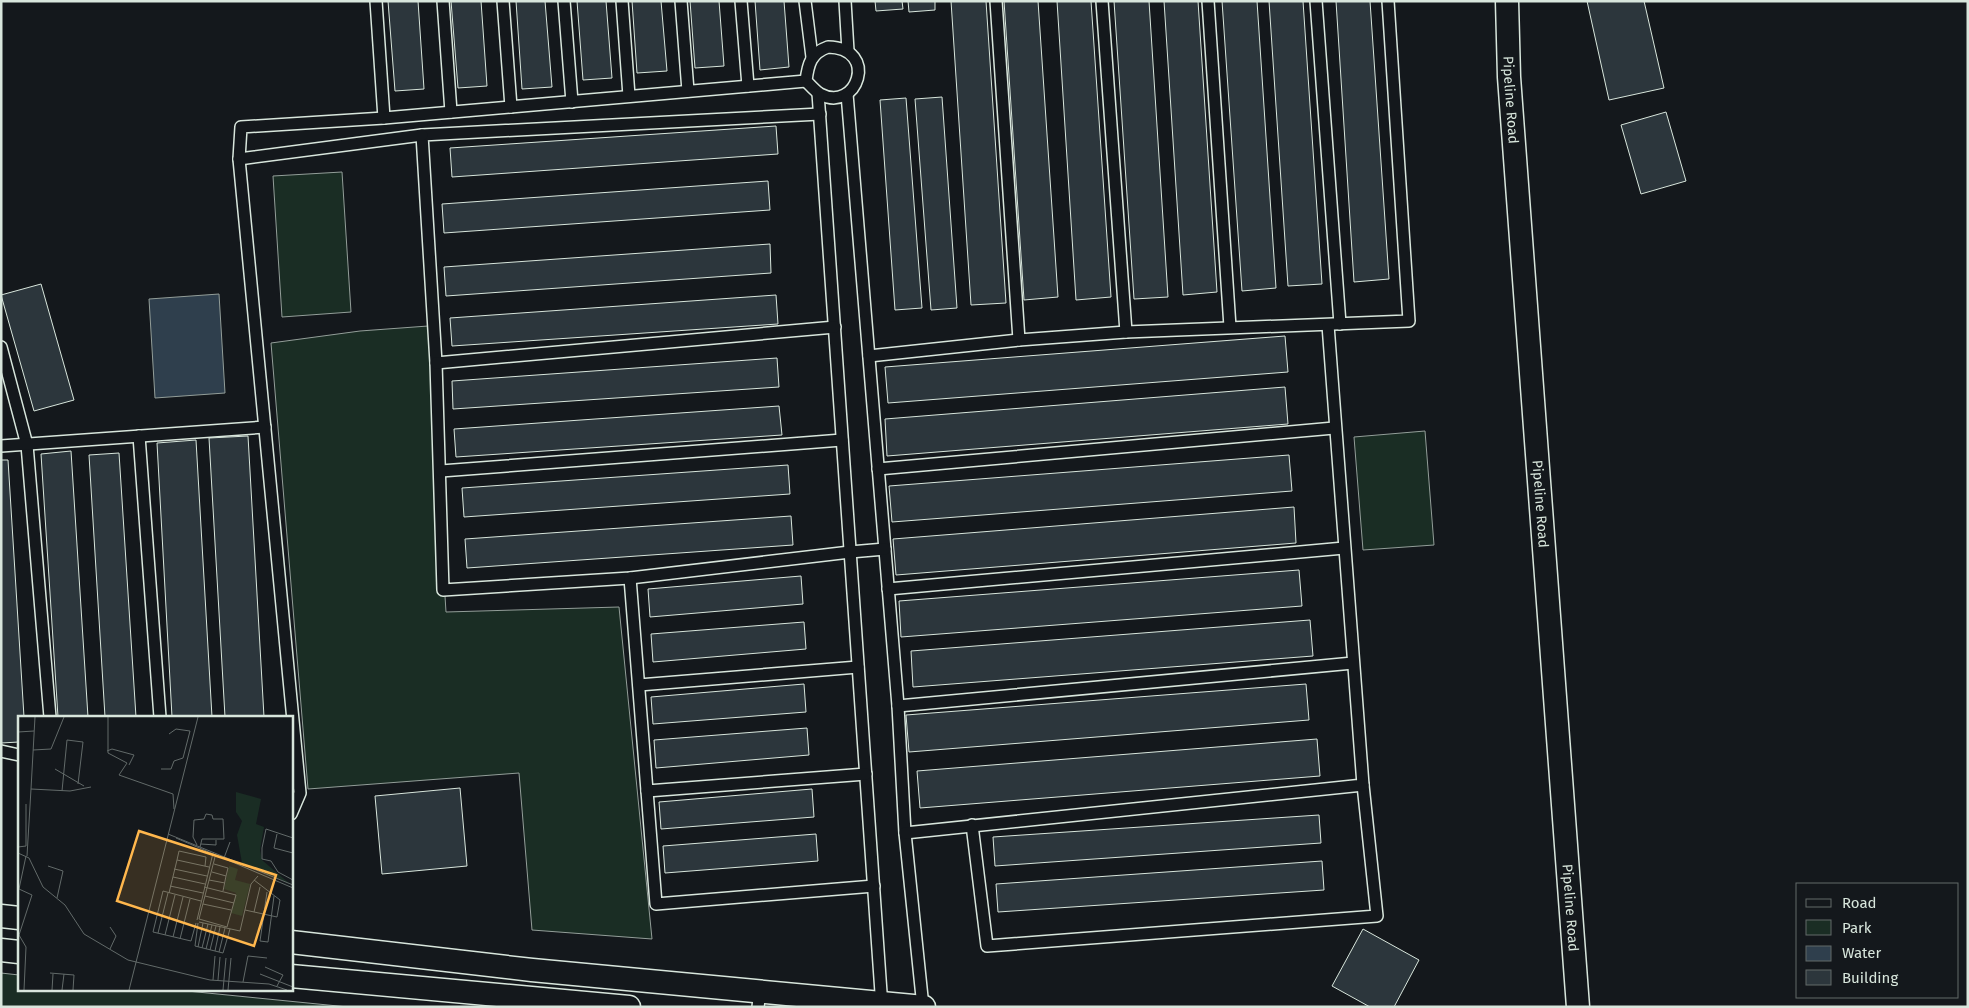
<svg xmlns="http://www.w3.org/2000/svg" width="1969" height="1008" font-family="'Fira Sans',sans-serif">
  <rect width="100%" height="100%" fill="#14181c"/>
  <g fill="#1a2d24" stroke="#939e99">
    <path d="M342 172 351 312 282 317 273 176Z"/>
    <path d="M428 326 446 612 619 607 652 939 532 930 519 773 308 789 271 343 360 331Z"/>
    <path d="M1425 431 1434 545 1363 550 1354 437Z"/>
    <path d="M1 973 19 975V989H167L348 1007H1Z"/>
  </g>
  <path fill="#2f3f4d" stroke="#939e99" d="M219 294 225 393 155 398 149 299Z"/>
  <g fill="#2c363c" stroke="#d8e6dc">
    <path d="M388 1H418L424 89 395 91Z"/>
    <path d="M451 1H481L487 86 458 88Z"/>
    <path d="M516 1H545L552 87 522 89Z"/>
    <path d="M577 1H606L612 78 583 80Z"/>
    <path d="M632 1H661L667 71 637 73Z"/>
    <path d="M690 1H719L724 66 695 68Z"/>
    <path d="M755 1H784L789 67 760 70Z"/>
    <path d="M875 1H902L903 9 876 11Z"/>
    <path d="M908 1H935V10L909 12Z"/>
    <path d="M951 1H986L1006 303 971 305Z"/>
    <path d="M1004 1H1038L1058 297 1024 300Z"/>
    <path d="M1057 1H1091L1111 297 1076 300Z"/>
    <path d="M1114 1H1149L1168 297 1134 299Z"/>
    <path d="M1164 1H1198L1217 292 1183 295Z"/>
    <path d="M1222 1H1257L1276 288 1242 291Z"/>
    <path d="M1269 1H1303L1322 284 1288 286Z"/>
    <path d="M1336 1H1370L1389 279 1354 282Z"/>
    <path d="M1587 1H1644L1664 88 1609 100Z"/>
    <path d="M942 97 957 308 931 310 915 99Z"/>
    <path d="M906 98 922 308 895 310 880 100Z"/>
    <path d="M1666 112 1686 181 1641 194 1621 125Z"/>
    <path d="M776 126 778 154 452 177 450 148Z"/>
    <path d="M768 181 770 210 444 233 442 204Z"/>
    <path d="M770 244 771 273 446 296 444 267Z"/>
    <path d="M41 284 74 400 34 411 1 295Z"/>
    <path d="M776 295 778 324 452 346 450 318Z"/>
    <path d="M1285 336 1288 372 888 403 885 367Z"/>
    <path d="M777 358 779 387 453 409 452 381Z"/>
    <path d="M1285 387 1288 424 887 456 885 419Z"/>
    <path d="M779 406 782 435 456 457 454 429Z"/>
    <path d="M248 436 264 717H225L209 438Z"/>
    <path d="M196 440 212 717H172L157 443Z"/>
    <path d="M71 451 88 717H58L41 454Z"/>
    <path d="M119 453 136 717H105L89 455Z"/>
    <path d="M1289 455 1292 491 892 522 889 486Z"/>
    <path d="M1 460H8L24 717H19V742L1 743Z"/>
    <path d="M788 465 790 494 464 517 462 488Z"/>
    <path d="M1294 507 1296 543 896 575 893 539Z"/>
    <path d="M791 516 793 545 467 568 465 539Z"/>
    <path d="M1299 570 1302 606 901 637 899 601Z"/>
    <path d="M801 576 803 604 650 617 648 589Z"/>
    <path d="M1310 620 1313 656 913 687 911 651Z"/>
    <path d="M804 622 806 649 653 662 651 634Z"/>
    <path d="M804 684 806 712 653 724 651 697Z"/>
    <path d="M1306 684 1309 720 909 752 906 715Z"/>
    <path d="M807 728 809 755 656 768 654 740Z"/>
    <path d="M1317 739 1320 776 920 808 917 771Z"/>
    <path d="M460 788 467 866 382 874 375 796Z"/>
    <path d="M812 789 814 817 661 829 659 802Z"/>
    <path d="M1319 815 1321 843 995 866 993 837Z"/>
    <path d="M816 834 818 861 665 873 663 846Z"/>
    <path d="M1322 861 1324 890 998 912 996 884Z"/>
    <path d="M1363 929 1419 960 1394 1007H1370L1332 986Z"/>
  </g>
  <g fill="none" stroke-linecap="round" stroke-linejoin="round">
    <defs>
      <g id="lane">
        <path d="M376 1 384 118"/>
        <path d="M443 1 451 112"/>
        <path d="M503 1 511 107"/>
        <path d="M564 1 572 102"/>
        <path d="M622 1 629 96"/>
        <path d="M681 1 688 91"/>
        <path d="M741 1 748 86"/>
        <path d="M805 1 812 57"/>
        <path d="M845 1 848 51"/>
        <path d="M996 1 1019 340"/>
        <path d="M1102 1 1126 332"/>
        <path d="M1208 1 1230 327"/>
        <path d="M1316 1 1340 324"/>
        <path d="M828 47C880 48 857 114 820 94 815 91 810 85 806 81 808 64 811 53 828 47Z"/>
        <path d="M818 93 882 1007"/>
        <path d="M847 94 898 706 905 833 923 1007"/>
        <path d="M820 114 422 135 436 363 443 590 630 578 850 552 885 549"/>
        <path d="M239 159 422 135"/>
        <path d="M1 347 27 445 50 717"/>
        <path d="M869 356 1019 340 1126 332 1409 321 1388 1"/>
        <path d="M436 363 835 327"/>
        <path d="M139 436 160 717"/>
        <path d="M1 446 265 427"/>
        <path d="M878 469 1334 428"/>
        <path d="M441 471 842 440"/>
        <path d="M630 578 647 791 866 774"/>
        <path d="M888 589 1344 548"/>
        <path d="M639 685 858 667"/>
        <path d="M898 706 1353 663"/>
        <path d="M1 751 19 755"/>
        <path d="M647 791 656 904 874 886"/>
        <path d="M291 814 300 793 239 159 241 127 384 118 806 81"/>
        <path d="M972 825 987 946 1377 916 1363 785"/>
        <path d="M905 833 1363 785 1328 325"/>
        <path d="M758 1007 760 991"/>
      </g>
      <g id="street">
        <path id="s1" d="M1507 1 1509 77 1578 1007"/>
        <path d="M1 916 19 918"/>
        <path d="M291 942 532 970 924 1007"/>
        <path d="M1 950 19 952"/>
        <path d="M291 976 629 1007"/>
      </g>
    </defs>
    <use href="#lane" stroke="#d8e6dc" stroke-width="14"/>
    <use href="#street" stroke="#d8e6dc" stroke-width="25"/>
    <use href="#lane" stroke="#14181c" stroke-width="11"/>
    <use href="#street" stroke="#14181c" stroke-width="22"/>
  </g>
  <g text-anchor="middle" stroke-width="4" stroke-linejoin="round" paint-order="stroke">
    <g font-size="14" fill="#d8e6dc" stroke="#14181c">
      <text dy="5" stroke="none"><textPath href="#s1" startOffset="99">Pipeline Road</textPath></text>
      <text dy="5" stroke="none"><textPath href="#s1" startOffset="504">Pipeline Road</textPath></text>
      <text dy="5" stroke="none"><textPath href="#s1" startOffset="909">Pipeline Road</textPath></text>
    </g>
  </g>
  <g transform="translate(18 716)">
    <rect width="275" height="275" fill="#14181c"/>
    <path d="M218 76 243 83 238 108 246 111 242 134 244 144 272 168 224 147 219 119 224 105 218 96ZM211 150 220 153 217 164 232 168 224 200 213 197 218 177 206 173Z" fill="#1a2d24"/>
    <path fill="none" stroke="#626a69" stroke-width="1" d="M90 1V37L109 47 101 59 155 78 156 93M0 16 16 15M151 18 158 13 172 15M15 34 33 33 46 1M89 35 94 33 116 39 111 49M37 53 66 70M143 53H153L156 45 165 42 172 15M13 73 17 1M44 75 49 24 65 26 60 68M150 118 275 169M259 118 256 132 275 137M158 122 275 172M275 122 248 113 244 132V143L253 145 260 156 275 164M183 128 198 129V124M179 129 175 121 176 104 186 103 188 98 194 99 195 103H205L206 123H184L182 131M0 131 8 130V88M0 137 11 142 25 171 47 189 66 218 110 244 192 264 251 268 269 274M9 140 13 73 52 75 73 71M206 142 212 126M159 144 161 135 188 141 187 150M196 148 210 152 208 160M30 150 45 155 39 182M156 153 189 160M194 156 208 160 205 175M155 161 187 168M191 164 207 167M152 170 185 177M249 176 242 225 250 226 256 180M151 177 159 144 191 151M187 180 216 187M185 188 213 194M227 194 259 201 262 184 236 164M236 196 242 171M181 203 209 211 218 179 186 171M181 203 197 141M179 204 195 137M181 206 222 215 233 168 240 160M178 207 173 225 135 216 145 175 183 185M180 207 177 230 205 237 212 213M92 211 98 220 92 233M140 217 150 177M147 219 157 179M155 221 165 181M162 223 172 183M180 231 185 207M184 232 190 208M188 233 194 209M192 234 198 210M197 235 202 211M201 236 207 212M247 251 265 259 259 270M32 257 56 259 55 274M242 258 275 271M195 264 197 240M200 264 202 241M225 266 230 240 249 242M6 274 8 231 1 219 14 179 1 173 8 140M34 274 35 258M44 274 46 258M111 274 180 1M205 274 208 242M210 274 213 242"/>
    <path fill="#ffb74d" fill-opacity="0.15" stroke="#ffb74d" stroke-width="2.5" d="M121 115 258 159 236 230 99 185Z"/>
    <rect width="275" height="275" fill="none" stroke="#d8e6dc" stroke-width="2.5"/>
  </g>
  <rect width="1969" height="1008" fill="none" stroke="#d8e6dc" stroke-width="5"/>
  <rect x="1796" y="883" width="162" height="115" fill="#14181c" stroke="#626a69"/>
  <rect x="1806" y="899" width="25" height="8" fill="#14181c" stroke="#626a69"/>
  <text x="1842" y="908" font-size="15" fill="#d8e6dc">Road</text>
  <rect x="1806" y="920" width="25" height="15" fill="#1a2d24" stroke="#626a69"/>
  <text x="1842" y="933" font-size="15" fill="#d8e6dc">Park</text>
  <rect x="1806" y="946" width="25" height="15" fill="#2f3f4d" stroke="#626a69"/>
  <text x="1842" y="958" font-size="15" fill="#d8e6dc">Water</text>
  <rect x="1806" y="970" width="25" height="15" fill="#2c363c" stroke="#626a69"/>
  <text x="1842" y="983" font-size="15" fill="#d8e6dc">Building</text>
</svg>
